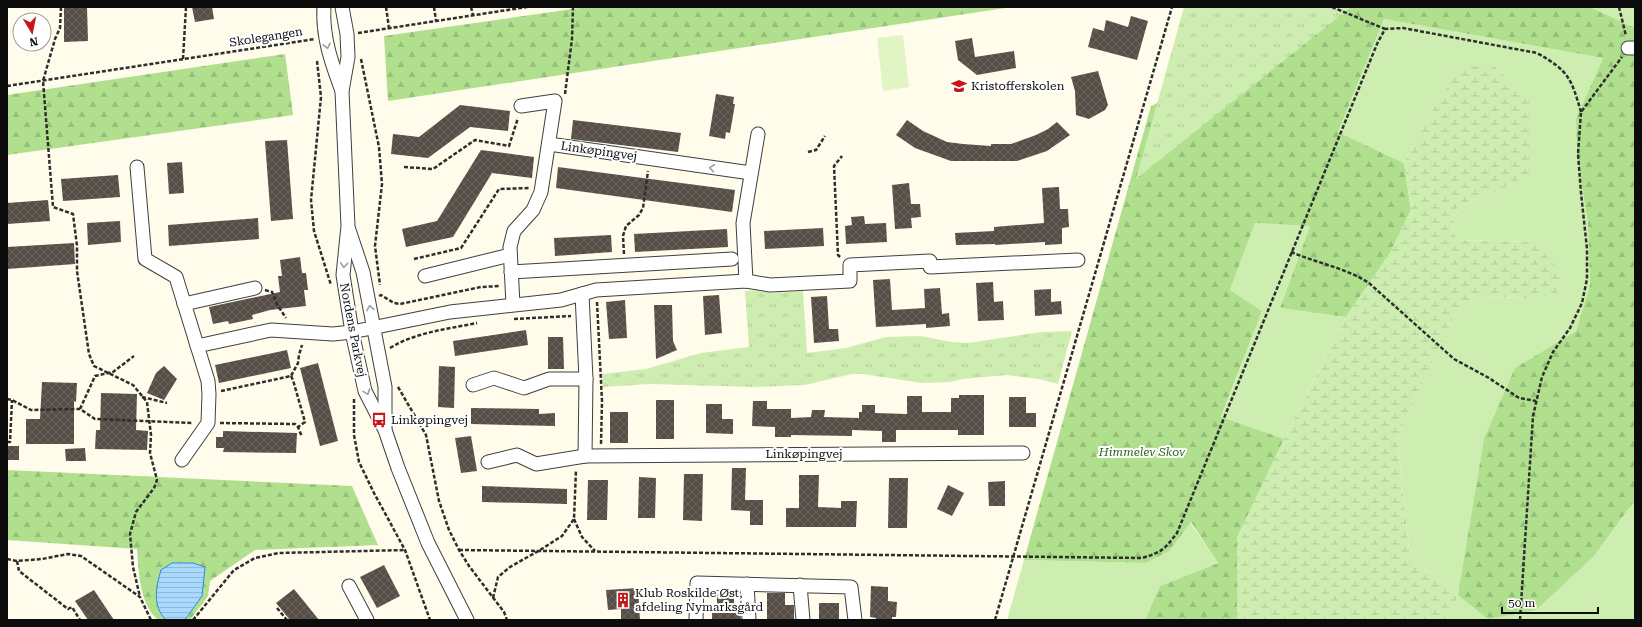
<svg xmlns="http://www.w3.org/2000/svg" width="1642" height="627" font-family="'Roboto Serif',serif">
  <defs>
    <pattern id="forest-firs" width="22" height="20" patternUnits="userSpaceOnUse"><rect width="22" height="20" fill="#b0e08e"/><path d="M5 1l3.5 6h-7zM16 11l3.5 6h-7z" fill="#96bf79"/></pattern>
    <pattern id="wetland-marsh" width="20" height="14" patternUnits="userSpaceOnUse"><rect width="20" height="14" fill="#ceeeb1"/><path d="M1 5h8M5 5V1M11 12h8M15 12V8" fill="none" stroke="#b0cb97"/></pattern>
    <pattern id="park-tufts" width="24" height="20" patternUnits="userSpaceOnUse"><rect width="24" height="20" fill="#ceeeb1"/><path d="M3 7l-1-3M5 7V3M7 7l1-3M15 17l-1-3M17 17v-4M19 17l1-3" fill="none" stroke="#b0cb97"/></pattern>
    <pattern id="water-rules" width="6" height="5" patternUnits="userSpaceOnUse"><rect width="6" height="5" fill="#a9dafd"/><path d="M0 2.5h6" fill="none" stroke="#90bad8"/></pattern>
    <pattern id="building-cross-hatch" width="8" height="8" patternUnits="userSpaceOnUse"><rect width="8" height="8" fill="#564e47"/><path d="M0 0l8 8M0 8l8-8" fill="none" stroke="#69635d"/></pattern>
  </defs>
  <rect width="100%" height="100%" fill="#fffceb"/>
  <g fill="#ceeeb1">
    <path d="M1590 7H1635V28Z"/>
    <path d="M1384 19 1603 58 1576 119 1577 157 1588 224 1590 283 1576 331 1515 368 1594 556 1635 500V620H1448L1458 595 1410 557 1397 437 1456 313 1478 297 1527 298 1534 242 1456 240 1453 225 1458 207 1497 191 1441 95 1404 163 1338 132Z"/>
    <path d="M1255 223 1310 226 1280 308 1346 317 1284 439 1221 418 1262 311 1230 290Z"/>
    <path d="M1190 522 1218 563 1160 586 1145 620H1007L1024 560 1146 563 1169 551Z"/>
  </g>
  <g fill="url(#forest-firs)">
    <path d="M586 7H1012L388 101 384 36Z"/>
    <path d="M1318 7H1590L1635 28V500L1594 556 1536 610 1488 619 1458 595 1484 439 1515 368 1576 331 1590 284 1588 224 1577 157 1576 119 1603 58 1384 19 1338 132 1404 163 1411 210 1390 253 1346 317 1280 308 1310 226 1255 223 1230 290 1262 311 1221 417 1284 439 1237 538V620H1145L1160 586 1218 563 1191 522 1169 551 1146 563 1024 560 1151 106 1339 12Z"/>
    <path d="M285 54 293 115 7 155V95Z"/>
    <path d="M7 470 352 486 378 545 255 550 210 581 208 596 190 620H158C139 603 139 572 137 549L7 540Z"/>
  </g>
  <path fill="url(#wetland-marsh)" d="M1492 64 1531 103 1530 174 1497 191 1458 207 1453 225 1456 240 1534 242 1561 272 1557 295 1527 298 1478 297 1456 313 1397 437 1410 557 1458 595 1448 620H1237V538L1284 439 1346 317 1390 253 1411 210 1404 163 1441 95 1464 67Z"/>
  <g fill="url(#park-tufts)">
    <path d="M1184 7H1351L1136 179Z"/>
    <path d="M757 290 769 293 803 291 807 353 846 348 886 337 921 336 951 342 968 343 1042 332 1072 331 1058 384 1039 379 1006 375 963 379 950 382 922 383 863 374H852L805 385 754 387 651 384 603 387 602 374 646 369 701 353 749 347 745 291Z"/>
  </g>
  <path fill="#e1f4c3" d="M903 35 909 87 883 91 877 38Z"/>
  <path fill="url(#water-rules)" stroke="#298ddc" d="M172 563H193L205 567 202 596 187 617 184 620H166C152 606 156 587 161 570Z"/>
  <g fill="url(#building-cross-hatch)">
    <path d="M64 7H87L88 41 64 42Z"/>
    <path d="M192 7H212L214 19 195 22Z"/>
    <path d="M1131 16 1148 21 1137 60 1088 47 1093 28 1104 31 1106 20 1128 27Z"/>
    <path d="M972 38 975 57 1014 51 1016 68 977 75 958 60 955 41Z"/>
    <path d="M1098 71 1108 105 1105 110 1089 119 1076 115 1075 91 1071 77Z"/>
    <path d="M716 94 734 97 733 104H735L730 133 726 132 725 139 709 136Z"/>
    <path d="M460 105 510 111 508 131 470 127 428 158 391 154 393 134 419 137Z"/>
    <path d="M573 120 681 133 678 152 571 139Z"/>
    <path d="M907 120 923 131 947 142 963 144 991 146V144H1011L1036 135 1048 129 1057 122 1070 135 1047 151 1017 161H951L915 148 896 135Z"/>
    <path d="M287 140 293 219 271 221 265 141Z"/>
    <path d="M481 150 534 157 532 178 492 173 453 237 406 247 402 229 437 221Z"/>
    <path d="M182 162 184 193 169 194 167 163Z"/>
    <path d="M558 167 735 190 732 212 556 188Z"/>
    <path d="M118 175 120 197 63 201 61 179Z"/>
    <path d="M909 183 911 204H920L921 217 911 218 912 228 895 229 892 185Z"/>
    <path d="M1059 187 1060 209H1068L1069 227 1062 228V244L1045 245V242L995 245V244L956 245 955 233 994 231V227L1044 223 1042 188Z"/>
    <path d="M48 200 50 221 7 224V203Z"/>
    <path d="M864 216 865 224 886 223 887 242 846 244 845 226 852 225 851 217Z"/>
    <path d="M258 218 259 239 169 246 168 225Z"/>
    <path d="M120 221 121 242 88 245 87 223Z"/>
    <path d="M823 228 824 246 765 249 764 231Z"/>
    <path d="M727 229 728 247 635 252 634 234Z"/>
    <path d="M611 235 612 252 555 256 554 238Z"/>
    <path d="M74 243 75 264 7 269V247Z"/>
    <path d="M300 257 302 273H306L308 290H304L306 306 270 310 252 315 253 319 229 324 228 321 213 324 209 307 280 292 278 276H282L280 260Z"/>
    <path d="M890 279 892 310 925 308 924 289 940 288 942 314 949 313 950 326 926 328V324L876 327 873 280Z"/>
    <path d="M993 282 994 302 1003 301 1004 320 978 321 976 283Z"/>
    <path d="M1051 289V302L1061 301 1062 314 1035 316 1034 290Z"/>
    <path d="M719 295 722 333 705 335 703 296Z"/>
    <path d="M827 296 829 329H838L839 341 814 343 811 297Z"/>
    <path d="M625 300 627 338 609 339 606 302Z"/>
    <path d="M654 305H672L673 341 677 350 656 359Z"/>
    <path d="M526 330 528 345 455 356 453 341Z"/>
    <path d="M548 337H563L564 369H548Z"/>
    <path d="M287 350 291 368 219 383 215 365Z"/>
    <path d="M318 363 338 441 320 446 300 368Z"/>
    <path d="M164 366 177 379 164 400 147 393 156 373Z"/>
    <path d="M439 366 455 367 454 408 438 407Z"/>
    <path d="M42 382 77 383 76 402 74 401V444H26V419H40Z"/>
    <path d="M101 393 137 394 136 430 148 431 147 450 95 449 96 430H100Z"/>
    <path d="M959 395H984V435H958V430H896V442H882V431L852 430V436L791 435V437H775V427L752 426 753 401H767V409H791V418L811 417 812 410H825L824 417 859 418V412H862V405H875V413L907 414V396H922V412H951V398H959Z"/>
    <path d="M1009 397H1026V413H1036V427H1009Z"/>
    <rect x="656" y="400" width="18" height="39"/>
    <path d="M706 404H722V419H733V434L706 433Z"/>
    <path d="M471 408 539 409V414L555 413V426L471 424Z"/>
    <rect x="610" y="412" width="18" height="31"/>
    <path d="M223 431 297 433 296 453 223 452 224 448H216V437H223Z"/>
    <path d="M471 436 477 471 461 473 455 438Z"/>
    <rect x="7" y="446" width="12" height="14"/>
    <path d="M85 448 86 461H66L65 449Z"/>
    <path d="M732 468H746L745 500H763V525H750V511L731 510Z"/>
    <path d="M684 474H703L702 521 683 520Z"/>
    <path d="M799 475H819L818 507 841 508V501H857L856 527H786V508H799Z"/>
    <path d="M639 477 656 478 655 518H638Z"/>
    <path d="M889 478H908L907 528H888Z"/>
    <path d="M588 480H608L607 520H587Z"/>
    <path d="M1005 481V506H989L988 482Z"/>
    <path d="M948 485 964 493 952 516 937 509Z"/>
    <path d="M482 486 567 489V504L482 502Z"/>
    <path d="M384 565 400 596 377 608 360 577Z"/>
    <path d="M871 586 888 587V601L897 602 896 617H892V620H876V618L870 617Z"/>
    <path d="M638 588 640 620H621V609L608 610 606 590Z"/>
    <path d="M294 589 319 620H290L276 603Z"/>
    <path d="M94 590 114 620H88L75 601Z"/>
    <path d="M767 593H785V605H794V620H767Z"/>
    <path d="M717 594H734V610H740L741 620H712V611H717Z"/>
    <rect x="819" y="603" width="20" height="17"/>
  </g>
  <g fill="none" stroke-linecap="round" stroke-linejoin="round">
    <defs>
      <g id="minor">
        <path d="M324 7C322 37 332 64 342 91"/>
        <path d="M342 7 347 34 348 57 342 91 348 226 343 275 352 332 365 391 385 430 398 468 428 543 467 620"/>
        <path d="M1628 48H1635"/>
        <path d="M549 144 751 173"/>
        <path d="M137 167 145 259 176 277 208 381 209 394 208 423 182 460"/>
        <path d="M349 230 363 272 385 387V428"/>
        <path d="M511 272 732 259"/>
        <path d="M425 276 510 255"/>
        <path d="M746 281 743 223 758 134"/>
        <path d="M582 294 586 379 585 456 1023 453"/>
        <path d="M184 304 255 288"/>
        <path d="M513 304 510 247 514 231 533 210 541 192 555 101 521 106"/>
        <path d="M197 346 271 330 333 334 352 332 450 312 561 300 596 290 746 281 770 285 850 281V265L930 261V267L1078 260"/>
        <path d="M473 385 494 378 524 388 549 379H586"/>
        <path d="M488 462 517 455 536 464 585 456"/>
        <path d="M747 584 749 620"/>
        <path d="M800 585 803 620"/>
        <path d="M349 586 367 620"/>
        <path d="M696 620 697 583 851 587 855 620"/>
      </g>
    </defs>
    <use href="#minor" stroke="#3f3f3f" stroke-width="15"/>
    <g stroke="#2e2e2e" stroke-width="2.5" stroke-dasharray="4 2" stroke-linecap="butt">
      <path d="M61 7 60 28 55 39 43 81 53 207 73 214 77 246V271L89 354 94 366 133 385 147 402 151 435 150 453 157 480 154 488 136 512 130 534 133 567 140 597"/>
      <path d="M386 7 389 28"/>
      <path d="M434 7 436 21"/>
      <path d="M471 7 473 15"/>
      <path d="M1332 7 1385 29"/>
      <path d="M1619 7 1626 36"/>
      <path d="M358 33 527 7"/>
      <path d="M183 59 186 7"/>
      <path d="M361 59 379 147 382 184 375 246 380 285"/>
      <path d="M317 61 321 97 311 200 314 231 331 285"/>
      <path d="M7 86 315 39"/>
      <path d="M565 94 572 39 573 7"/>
      <path d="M808 152 816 150 825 136"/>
      <path d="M404 167 433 169 475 140 509 146 518 118"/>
      <path d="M1291 252C1317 263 1346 268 1369 283L1454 359 1489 378 1519 398 1536 401"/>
      <path d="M624 254 623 236 626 226 639 215 643 208 648 171"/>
      <path d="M840 257 838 255 834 166 842 156"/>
      <path d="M414 259 461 248 499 189 530 188"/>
      <path d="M265 290 272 292 278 306 286 318"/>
      <path d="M379 296 381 295 394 303 400 304 481 287 500 286"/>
      <path d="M597 302 602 401 601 444"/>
      <path d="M514 319 571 316"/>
      <path d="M390 348C416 332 448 329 477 323"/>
      <path d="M291 376 293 380 305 422 298 427"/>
      <path d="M398 387 426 435 439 501 449 530 459 550 469 566 504 612 507 620"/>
      <path d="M221 391 291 376 298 363 299 355 302 345"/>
      <path d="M142 397 167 403"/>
      <path d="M7 399 12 400 31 410 80 409 95 419 193 423"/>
      <path d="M354 399V435L359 462 374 493 405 550 430 620"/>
      <path d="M80 409 95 376 113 372 134 356"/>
      <path d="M220 423 295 424 298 427 302 437"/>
      <path d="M7 442H10L12 400"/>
      <path d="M574 519 582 537 595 551"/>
      <path d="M459 550 1142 558C1162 552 1164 550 1177 533L1377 44 1385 29 1403 28 1537 53C1569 71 1571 78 1581 112"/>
      <path d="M7 559 17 561 42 559 68 554 81 556 140 597 151 620"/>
      <path d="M17 561 19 571 68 609 72 607 80 620"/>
      <path d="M493 598 498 577 510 567 540 550 562 536 574 519 576 470"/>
      <path d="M277 608 287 620"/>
      <path d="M193 620 234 570 255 558 279 553 405 550"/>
      <path d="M995 620 1172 7"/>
      <path d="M1520 620 1533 416 1542 377 1553 352 1570 328 1582 303 1587 279V249L1581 193 1578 154 1581 112 1622 57"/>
    </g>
    <use href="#minor" stroke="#fff" stroke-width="13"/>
  </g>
  <defs><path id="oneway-chevron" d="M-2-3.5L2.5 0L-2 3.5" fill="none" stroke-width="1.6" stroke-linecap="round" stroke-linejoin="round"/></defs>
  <g stroke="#9e9e9e">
    <use href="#oneway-chevron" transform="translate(327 46) rotate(78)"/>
    <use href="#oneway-chevron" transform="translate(712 168) rotate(-172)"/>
    <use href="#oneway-chevron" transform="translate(344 265) rotate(96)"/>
    <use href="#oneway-chevron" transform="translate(370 308) rotate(-100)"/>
    <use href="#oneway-chevron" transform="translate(367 392) rotate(70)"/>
  </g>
  <defs>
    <symbol id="school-bare" viewBox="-9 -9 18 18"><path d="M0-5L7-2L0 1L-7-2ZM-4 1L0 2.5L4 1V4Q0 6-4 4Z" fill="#ca1618" stroke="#fff" stroke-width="2.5" paint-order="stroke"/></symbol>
    <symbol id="bus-bare" viewBox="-9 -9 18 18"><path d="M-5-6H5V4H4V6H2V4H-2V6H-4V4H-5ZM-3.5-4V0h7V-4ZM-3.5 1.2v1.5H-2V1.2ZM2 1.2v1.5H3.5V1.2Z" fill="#ca1618" stroke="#fff" stroke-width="2.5" paint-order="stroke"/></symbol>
    <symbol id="building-bare" viewBox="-9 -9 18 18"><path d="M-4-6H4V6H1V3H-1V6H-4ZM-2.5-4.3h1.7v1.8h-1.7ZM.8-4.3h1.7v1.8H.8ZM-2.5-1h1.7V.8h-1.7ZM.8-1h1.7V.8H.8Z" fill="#ca1618" stroke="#fff" stroke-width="2.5" paint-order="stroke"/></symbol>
  </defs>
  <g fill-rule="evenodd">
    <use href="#school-bare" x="948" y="75" width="22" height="22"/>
    <use href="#bus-bare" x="368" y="409" width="22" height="22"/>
    <use href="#building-bare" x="612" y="589" width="22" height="22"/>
  </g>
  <g text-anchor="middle" stroke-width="4" stroke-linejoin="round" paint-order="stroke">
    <g font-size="12" fill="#0c0c0c" stroke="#fff">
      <text transform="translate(266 37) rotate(-9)" y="4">Skolegangen</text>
      <text transform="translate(599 151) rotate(8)" y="4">Linkøpingvej</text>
      <text transform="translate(353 330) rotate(79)" y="4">Nordens Parkvej</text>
      <text x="804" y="458">Linkøpingvej</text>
    </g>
    <g font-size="12" fill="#0c0c0c" stroke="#fff" text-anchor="start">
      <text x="971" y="90">Kristofferskolen</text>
      <text x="391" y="424">Linkøpingvej</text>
      <text x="635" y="597">Klub Roskilde Øst,<tspan x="635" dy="14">afdeling Nymarksgård</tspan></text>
    </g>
    <g font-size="12" font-style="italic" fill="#246a16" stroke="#fff">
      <text x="1142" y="456">Himmelev Skov</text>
    </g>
  </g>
  <rect width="1642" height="627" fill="none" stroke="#0c0c0c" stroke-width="16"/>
  <g transform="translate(32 32) rotate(170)"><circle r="19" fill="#ffffff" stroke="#9e9e9e"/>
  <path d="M0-3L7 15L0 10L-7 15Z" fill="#ca1618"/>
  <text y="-6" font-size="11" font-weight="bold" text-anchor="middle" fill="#0c0c0c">N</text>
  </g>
  <path d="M1502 607v6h96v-6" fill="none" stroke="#0c0c0c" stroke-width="2"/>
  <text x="1508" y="607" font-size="12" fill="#0c0c0c" stroke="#ffffff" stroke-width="3" paint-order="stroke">50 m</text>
</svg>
